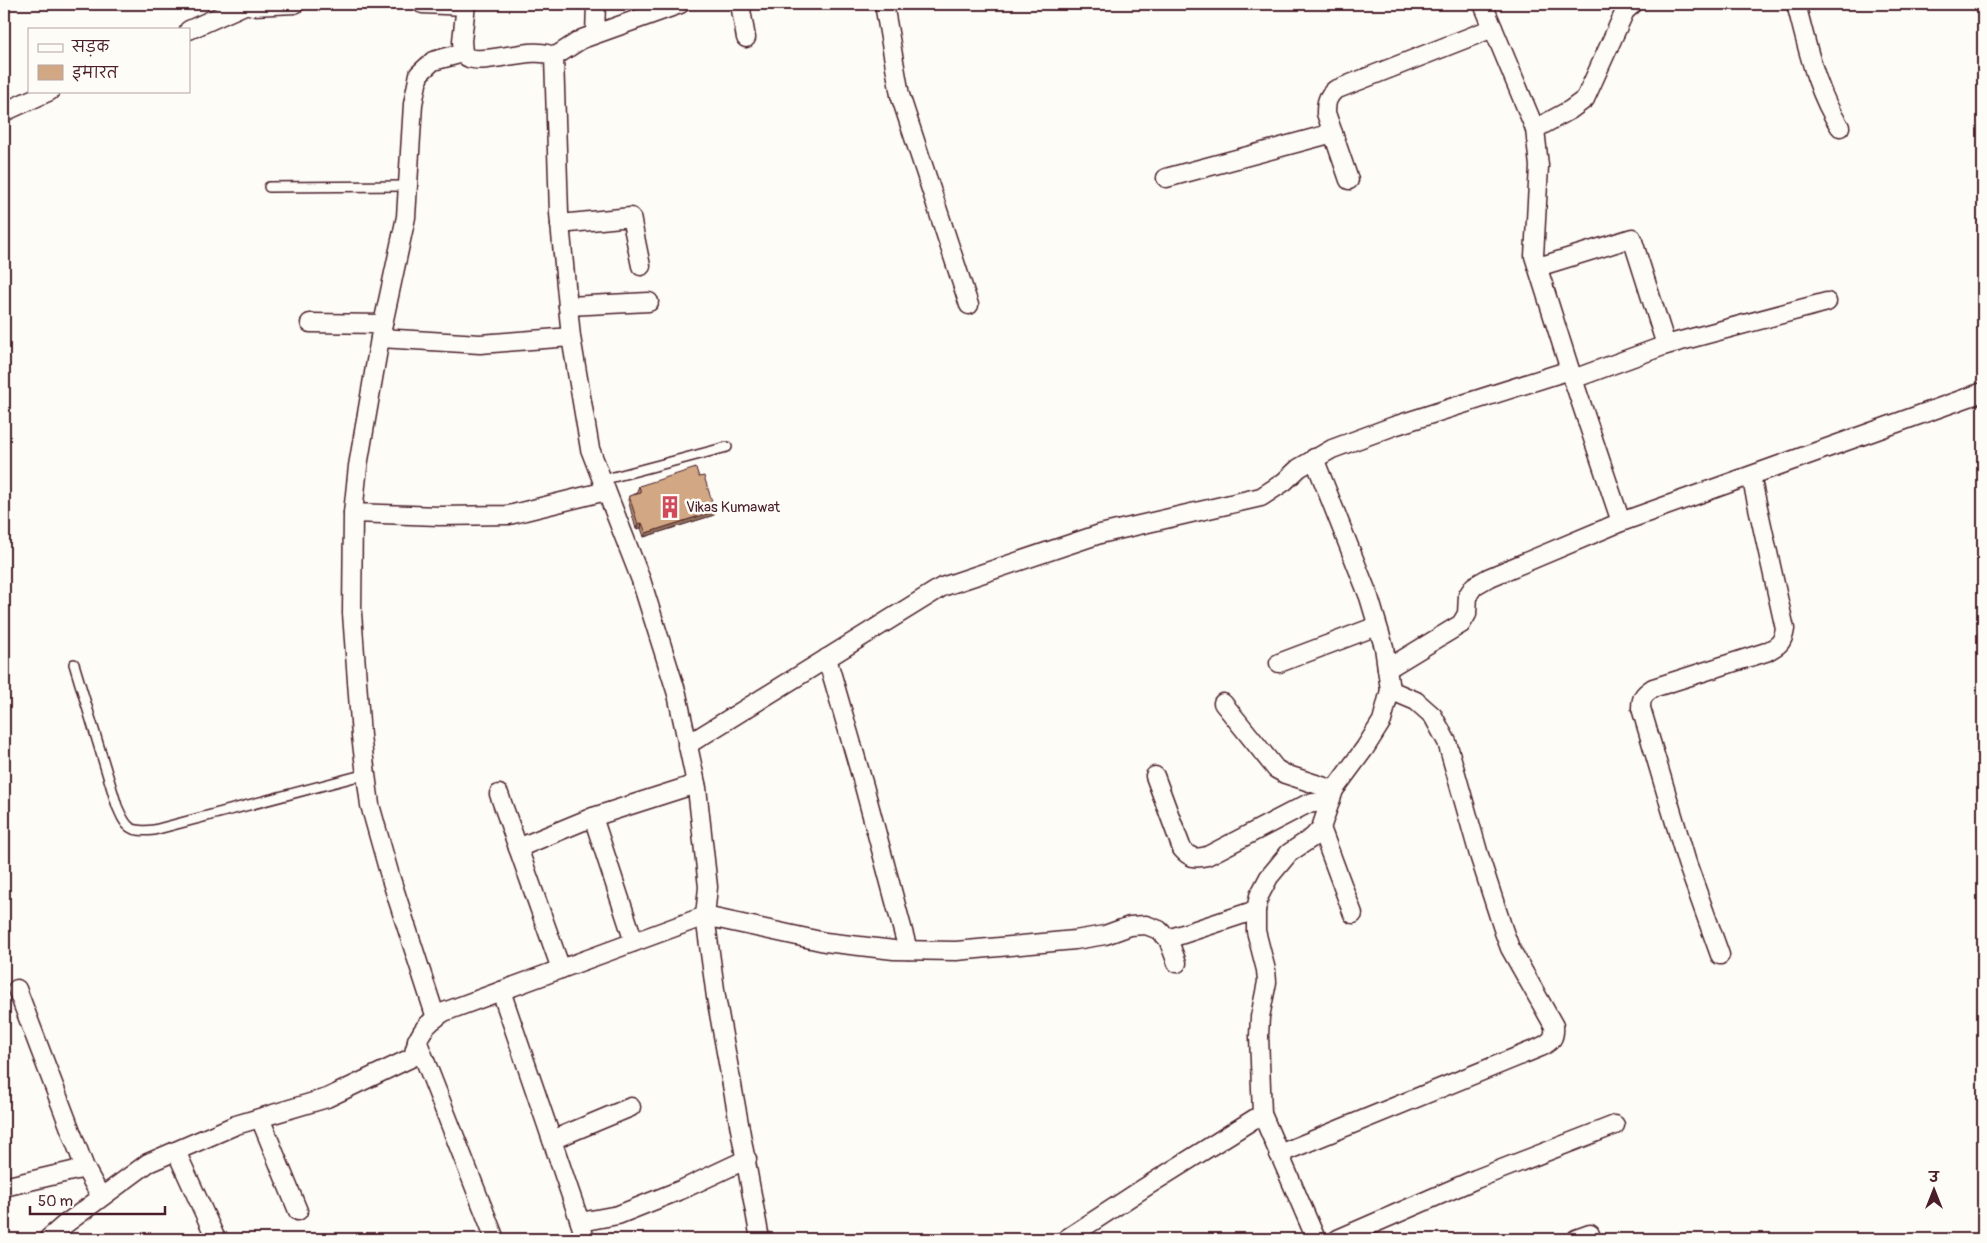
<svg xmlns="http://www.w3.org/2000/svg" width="1987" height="1243" font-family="Pangolin,'Playpen Sans Deva',sans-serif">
  <rect width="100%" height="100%" fill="#fdfcf7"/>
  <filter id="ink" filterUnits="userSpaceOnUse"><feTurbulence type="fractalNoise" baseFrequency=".02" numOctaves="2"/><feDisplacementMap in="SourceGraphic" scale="10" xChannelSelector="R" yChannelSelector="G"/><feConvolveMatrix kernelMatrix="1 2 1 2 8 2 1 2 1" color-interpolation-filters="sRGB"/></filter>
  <g filter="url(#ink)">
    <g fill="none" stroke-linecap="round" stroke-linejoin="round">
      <defs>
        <g id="lane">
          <path d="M269 187 408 186"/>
          <path d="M602 480 727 447"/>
          <path d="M74 664 117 806C126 827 129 833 154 830L366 774"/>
        </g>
        <g id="street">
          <path d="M246 4 253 6 295 4"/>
          <path d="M422 4 466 6"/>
          <path d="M740 4 746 38"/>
          <path d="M884 4 900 95 969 305"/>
          <path d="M1483 4 1535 129 1539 166 1534 256 1570 370 1621 522"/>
          <path d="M1796 4C1807 45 1816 91 1840 127"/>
          <path d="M189 30 247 4"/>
          <path d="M595 34 596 4"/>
          <path d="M463 53 433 61 419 74 413 104 406 217 380 338 358 466 353 513 439 516 509 515 606 491"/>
          <path d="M554 57 582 39 680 4"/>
          <path d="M4 112 50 91"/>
          <path d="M1535 129 1570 110 1585 99 1625 11 1633 4"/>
          <path d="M1166 178 1333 133"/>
          <path d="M1349 180 1326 113C1326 103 1327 97 1335 90L1493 28"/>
          <path d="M560 224 631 217 641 266"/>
          <path d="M1538 267 1632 238 1666 345"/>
          <path d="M568 306 649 302"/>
          <path d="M310 323 383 324"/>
          <path d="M380 338 480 344 571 337"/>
          <path d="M1573 379 1666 345 1827 302"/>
          <path d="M1314 458 1369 597 1384 647 1390 690 1382 721 1365 748 1334 790 1321 828 1313 837 1289 853 1269 877 1259 896 1256 910V931L1266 970 1267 982 1260 1017 1259 1036 1262 1114 1316 1239"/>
          <path d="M353 513 352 613 361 736 370 805 390 876 436 1018"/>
          <path d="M827 658 864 786 908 950"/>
          <path d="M1279 663 1377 626"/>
          <path d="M1387 669 1461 624 1467 614 1468 595 1474 586 1488 578 1621 522 1983 392"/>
          <path d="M1223 703 1276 769 1285 774 1334 790"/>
          <path d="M687 745 942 587 1100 534 1261 497 1284 482 1299 468 1332 449 1394 426 1570 370"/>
          <path d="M1155 776 1182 849C1190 858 1195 859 1207 856L1307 804 1329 801"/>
          <path d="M499 794 561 969"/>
          <path d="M593 817 634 942"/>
          <path d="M1321 828 1353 914"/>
          <path d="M518 848 593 817 696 784"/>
          <path d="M1168 939 1256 910"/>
          <path d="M1720 955 1687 863 1641 708C1641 697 1644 694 1653 688L1766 652C1778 646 1783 643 1785 629L1751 476"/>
          <path d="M17 989 85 1168"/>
          <path d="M501 991 580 1222 618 1215 683 1189 747 1159"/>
          <path d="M417 1040 495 1239"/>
          <path d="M260 1118 298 1211"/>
          <path d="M552 1140 631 1107"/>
          <path d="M176 1151 216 1239"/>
          <path d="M1279 1154 1541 1047C1552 1041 1555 1038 1554 1026L1510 948 1504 932 1479 855 1447 742 1433 716 1416 701 1390 690"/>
          <path d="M4 1187 85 1168 101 1197"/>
          <path d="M580 1222 585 1239"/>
          <path d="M48 1239 64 1225 148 1163 236 1125 327 1098 413 1057C418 1034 424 1025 444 1012L705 916 708 887 697 788 677 694 641 580 590 449 571 337 559 213 554 57C537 44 488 65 469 58 466 57 465 55 463 53L462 41 466 4"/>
          <path d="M760 1239 716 997 705 916 825 942 894 950 956 951 1075 940 1105 935 1130 926 1146 925 1159 930 1168 939 1177 963"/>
          <path d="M1066 1239 1144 1188 1262 1114"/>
          <path d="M1338 1239 1476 1179 1615 1125"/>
          <path d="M1576 1239 1590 1234"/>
        </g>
      </defs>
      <use href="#lane" stroke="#4a1f2b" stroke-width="12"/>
      <use href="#street" stroke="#4a1f2b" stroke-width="21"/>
      <use href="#lane" stroke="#fdfcf7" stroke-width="9"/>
      <use href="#street" stroke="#fdfcf7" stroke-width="18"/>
    </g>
    <path fill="#b49071" stroke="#4a1f2b" d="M699 477 715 511 714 515 644 537 641 528 636 529 628 500 629 496 638 493 637 491 639 486Z"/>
    <g fill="#92765c" stroke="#4a1f2b">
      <path d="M715 511 714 515 644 537 646 533Z"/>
      <path d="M642 523 641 528 636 529 638 524Z"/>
    </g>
    <path fill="#d1a883" stroke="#4a1f2b" d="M696 468 699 477 704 476 715 511 646 533 642 523 638 524 629 496 641 493 639 486Z"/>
  </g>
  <defs>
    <symbol id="building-bare" viewBox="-9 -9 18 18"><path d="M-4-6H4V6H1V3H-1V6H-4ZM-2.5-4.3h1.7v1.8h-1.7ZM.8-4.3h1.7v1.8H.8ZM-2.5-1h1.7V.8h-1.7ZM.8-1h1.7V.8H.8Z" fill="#d1495b" stroke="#fdfcf7" stroke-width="2.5" paint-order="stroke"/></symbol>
  </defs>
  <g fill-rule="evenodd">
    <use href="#building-bare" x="654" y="491" width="32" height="32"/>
  </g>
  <g text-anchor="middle" stroke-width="5" stroke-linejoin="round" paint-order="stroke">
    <g font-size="15" fill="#4a1f2b" stroke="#fdfcf7" text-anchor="start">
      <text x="686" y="512">Vikas Kumawat</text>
    </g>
  </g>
  <rect width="1987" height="1243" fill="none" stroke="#fdfcf7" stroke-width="20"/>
  <rect x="10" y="10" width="1967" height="1223" fill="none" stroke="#4a1f2b" stroke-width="2" filter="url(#ink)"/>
  <rect x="28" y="28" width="162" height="65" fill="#fdfcf7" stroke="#b5a4a5"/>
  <rect x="38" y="44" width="25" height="8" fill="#fdfcf7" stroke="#b5a4a5"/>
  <text x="72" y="52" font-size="15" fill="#4a1f2b">सड़क</text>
  <rect x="38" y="65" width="25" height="15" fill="#d1a883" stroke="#b5a4a5"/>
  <text x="72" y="78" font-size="15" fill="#4a1f2b">इमारत</text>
  <g transform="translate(1934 1190)" stroke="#fdfcf7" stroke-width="4" paint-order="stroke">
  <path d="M0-4L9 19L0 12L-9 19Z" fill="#4a1f2b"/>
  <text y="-8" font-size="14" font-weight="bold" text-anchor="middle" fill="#4a1f2b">उ</text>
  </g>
  <path d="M30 1206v8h135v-8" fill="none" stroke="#4a1f2b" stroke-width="2.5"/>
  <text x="38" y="1206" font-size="15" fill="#4a1f2b" stroke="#fdfcf7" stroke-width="4" paint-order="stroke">50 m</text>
</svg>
